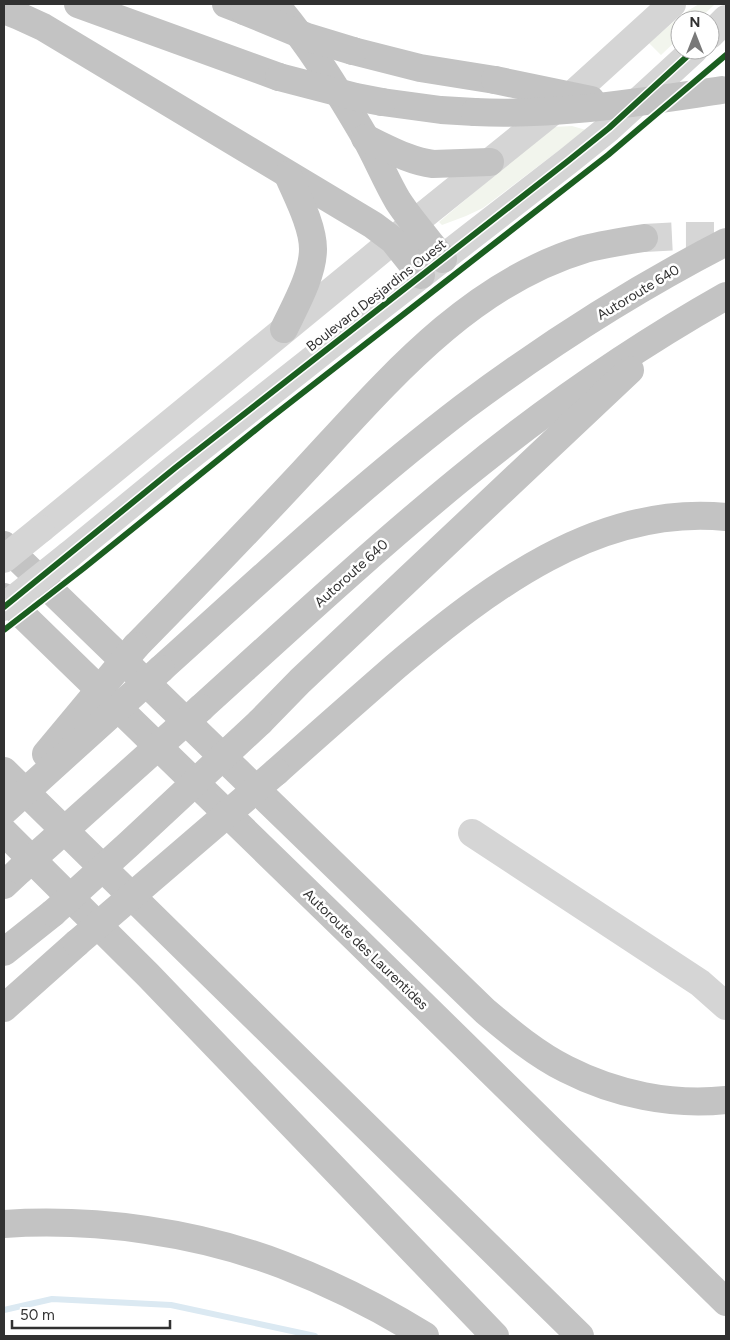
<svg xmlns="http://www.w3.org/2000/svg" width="730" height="1340" font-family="Figtree,sans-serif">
  <rect width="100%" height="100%" fill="#fff"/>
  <g fill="#f2f5ed">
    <path d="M699 4H715L698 20H680V37L661 55 649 43 684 13Z"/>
    <path d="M572 126 586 130 483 208 466 216 442 225 439 222 552 127Z"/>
  </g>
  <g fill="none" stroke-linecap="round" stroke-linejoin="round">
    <path stroke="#dbe9f2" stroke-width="6" d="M4 1310 52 1299 171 1305 315 1336"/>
    <path stroke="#d6d6d6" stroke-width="28" stroke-dasharray="28 14" stroke-linecap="butt" d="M644 238 684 236H726"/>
    <g stroke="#d5d5d5" stroke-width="28">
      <path d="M710 35 726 19"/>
      <path d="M41 529 367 262 414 223 563 103 672 4"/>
      <path d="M69 555 175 468 327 348 568 161 609 128 694 50"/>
      <path d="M472 833 700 983 726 1006"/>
    </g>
    <g stroke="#c3c3c3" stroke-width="28">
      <path d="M78 4 279 77"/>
      <path d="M226 4 244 11"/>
      <path d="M275 4C310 45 338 91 365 137 377 158 386 181 398 201 411 221 428 240 443 259"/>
      <path d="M4 10 19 16 43 27 373 225 393 240 421 275"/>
      <path d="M353 51 420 68 495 80"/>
      <path d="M382 102 441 110 475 112"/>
      <path d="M365 138C387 148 409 161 433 164L490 162"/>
      <path d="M284 329C295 306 313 275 313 249 313 226 297 196 288 175"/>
      <path d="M4 545 485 1011C510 1032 536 1054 566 1069 615 1094 672 1106 726 1100"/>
      <path d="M4 597 356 939 726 1302"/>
      <path d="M136 646C193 588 249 530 304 471 384 385 467 284 585 249 604 244 624 241 644 238"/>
      <path d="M161 669C260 580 358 488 464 407 547 345 635 289 726 242"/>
      <path d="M201 708C286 631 370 553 459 480 543 411 632 349 726 296"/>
      <path d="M260 722 300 681 630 370"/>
      <path d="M4 771 580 1336"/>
      <path d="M276 772C315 737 355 702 395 667 488 589 597 504 726 517"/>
      <path d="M4 832 148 975 495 1336"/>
      <path d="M4 885 20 870"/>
      <path d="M4 952 53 913"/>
      <path d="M4 1008 77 943"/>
      <path d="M4 1224C96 1218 197 1232 283 1265 332 1284 380 1308 425 1336"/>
    </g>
    <g stroke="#d5d5d5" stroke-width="28">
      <path d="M4 559 41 529"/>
      <path d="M4 607 69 555"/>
    </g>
    <g stroke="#c3c3c3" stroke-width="28">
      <path d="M244 11 307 37 353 51"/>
      <path d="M279 77 356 97 382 102"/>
      <path d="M495 80 591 100"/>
      <path d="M475 112C558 116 640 102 722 90"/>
      <path d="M46 754 136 646"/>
      <path d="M4 811 161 669"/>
      <path d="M20 870 201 708"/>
      <path d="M53 913 129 844 260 722"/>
      <path d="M77 943 276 772"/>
    </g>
    <defs>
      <g id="cycleway">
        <path d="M4 607 175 468 568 161 609 128 694 50"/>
        <path d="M4 630 84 568 264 423 608 155 726 55"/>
      </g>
    </defs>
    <use href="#cycleway" stroke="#fff" stroke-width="9"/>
    <use href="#cycleway" stroke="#1b5e20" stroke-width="6"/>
  </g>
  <g text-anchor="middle" stroke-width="5" stroke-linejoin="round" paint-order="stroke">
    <g font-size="14" fill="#313131" stroke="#fff">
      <text transform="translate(638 292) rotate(-31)" y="5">Autoroute 640</text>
      <text transform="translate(376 295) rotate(-38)" y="5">Boulevard Desjardins Ouest</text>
      <text transform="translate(351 573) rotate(-42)" y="5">Autoroute 640</text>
      <text transform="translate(366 949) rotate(44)" y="5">Autoroute des Laurentides</text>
    </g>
  </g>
  <rect width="730" height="1340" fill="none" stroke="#313131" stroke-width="10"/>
  <g transform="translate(695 35)"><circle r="24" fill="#ffffff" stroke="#adadad"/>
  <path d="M0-4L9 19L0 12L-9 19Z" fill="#797979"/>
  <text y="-8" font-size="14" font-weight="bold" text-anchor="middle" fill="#313131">N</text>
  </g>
  <path d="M12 1320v8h158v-8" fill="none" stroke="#313131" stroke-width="2.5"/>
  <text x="20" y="1320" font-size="15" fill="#313131" stroke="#ffffff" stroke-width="4" paint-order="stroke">50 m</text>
</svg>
